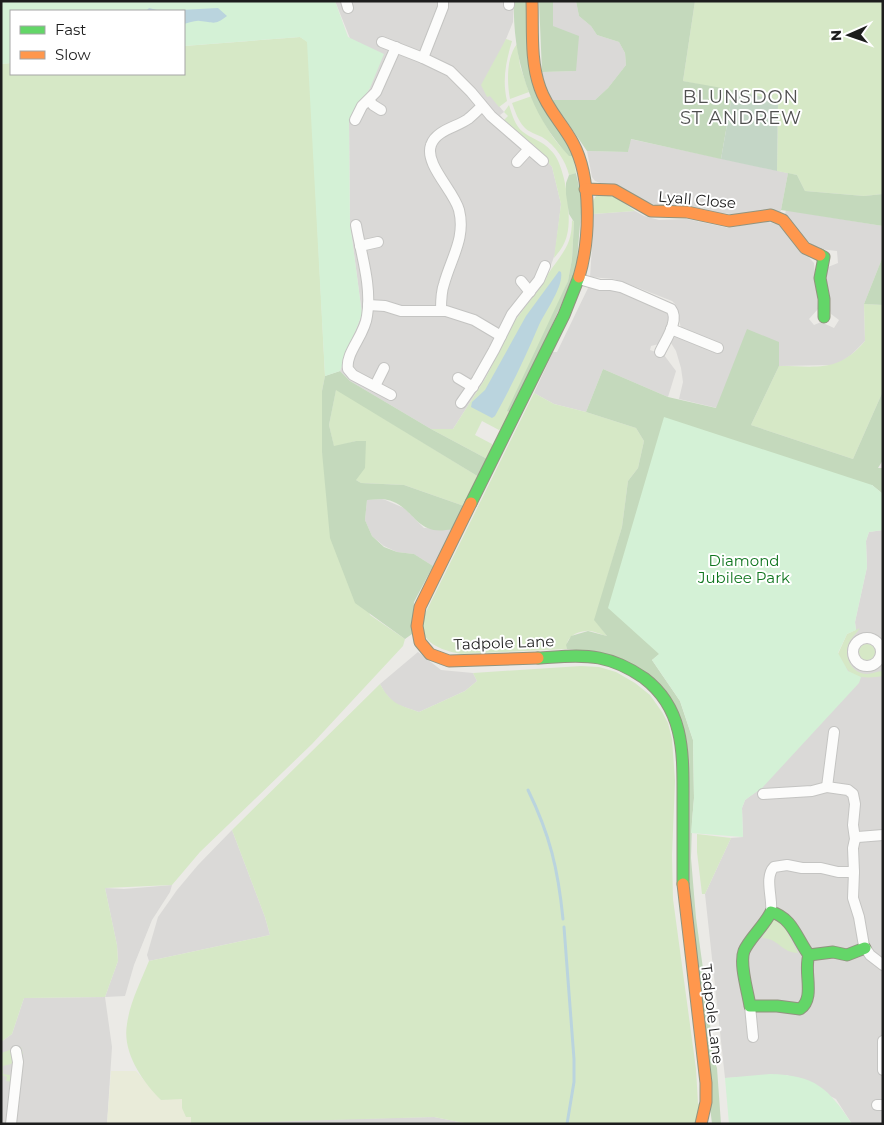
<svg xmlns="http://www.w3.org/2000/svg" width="884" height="1125" font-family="Montserrat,sans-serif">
  <rect width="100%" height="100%" fill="#ebeae6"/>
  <g fill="#dad9d7">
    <path d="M335 1H514L513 22 502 49 487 97 490 95 504 112 500 115 504 120 528 144H533L552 167 561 204 555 254 546 279 514 322 485 379 453 429H431L350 381 340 371 362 314 350 223 349 119 370 88Z"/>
    <path d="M553 1H576L579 16 591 26 597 35 619 42 625 53 626 65 608 88 595 100H552L546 88 542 72 576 71 553 26Z"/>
    <path d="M630 139 788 173 781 210 780 213 730 214 658 206 595 181 592 177 587 151 628 152Z"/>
    <path d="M786 210 883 226V256L864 304 865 341 851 355 841 362 833 365 779 366V342L717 408 679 399 683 382 681 368 676 351 671 343V340L676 336 681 328 675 304 672 301 626 283 614 279 590 277 593 231V214L635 211 644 216 659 220 687 219 729 228 765 221 779 225 814 263 818 309 809 319 814 325 821 322 834 328 839 320 831 314 823 284 828 267 838 263 837 251 819 249 806 240 785 214Z"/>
    <path d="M589 286 612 288 667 312 669 314V319L659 344 651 346 650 350 664 355 676 371 668 397 603 369 586 412 554 404 534 393 553 352H557Z"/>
    <path d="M383 499 404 508 424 528 452 529 433 566 414 554 397 552 384 546 372 536 365 520 367 500Z"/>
    <path d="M883 530V1124H852L836 1099 787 1075 725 1078 705 894 731 838 743 837 742 808 745 800 762 787 838 656 856 630 855 622 867 567 866 541 869 532Z"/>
    <path d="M418 652 441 670 473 673 477 681 465 691 419 712 395 704 385 693 380 684Z"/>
    <path d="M232 830 265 917 270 935 149 961 147 955 158 917 177 890 198 865Z"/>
    <path d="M172 885 170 892 152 920 134 965 125 996 105 997 112 1047 107 1124H1V1042L12 1034 24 998 105 997 118 961 117 945 105 888 124 889Z"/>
    <path d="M434 1117 469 1124H227V1122Z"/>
  </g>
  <path fill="#e9ebd9" d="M111 1071H136L161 1100 194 1095 227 1124H107Z"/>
  <g fill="#d6e8c6">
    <path d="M695 1H883V194L864 196 805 191 797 175 777 171 778 101 683 81Z"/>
    <path d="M300 37 308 42 325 376 322 391V452L370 615 405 639 403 646 312 744 200 852 172 885 105 888 117 945 118 961 105 997 24 998 12 1034 1 1042V64L11 63V74H184V46Z"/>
    <path d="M506 39 512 41C506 61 502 80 507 101L499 107 490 96 487 97 481 85Z"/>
    <path d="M517 44 520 66 529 92 510 99C507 83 506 58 517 44Z"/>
    <path d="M532 96C541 116 553 146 573 156L576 173 569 175C566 161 555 145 542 137 536 134 529 132 525 128 518 121 515 111 512 103Z"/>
    <path d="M509 105C512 114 515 126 523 132 535 141 543 140 554 154 566 170 572 216 567 235 565 244 560 251 554 258L561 204 552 167 533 144H528L504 120 508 116 504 112Z"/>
    <path d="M596 196H614L635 211 593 214V201Z"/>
    <path d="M572 220 574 222 572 259 568 281 512 413 505 425 499 430 482 421 475 435 492 444V452L489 460 431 429H453L485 379 514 322 546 279 548 274C562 253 572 246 572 220Z"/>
    <path d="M864 304 883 305V391L853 459 751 425 779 366C817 366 838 373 865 341Z"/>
    <path d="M336 389 479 477 464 506 404 485 361 483 356 480V441L334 447 329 425Z"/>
    <path d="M534 393 554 404 586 412 636 428 644 441 638 468 628 481 622 527 595 620 607 636C601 635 593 630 586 631 576 632 565 637 567 649L461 654C450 652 431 647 425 636 423 632 423 625 422 620Z"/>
    <path d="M860 628C857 633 853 636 850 641 842 654 851 674 867 674 872 674 877 671 883 671V676C870 678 853 680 845 666 842 662 843 659 838 656V654L847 634Z"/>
    <circle cx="867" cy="652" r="8"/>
    <path d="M581 666 599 667 616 672 635 683 650 695 662 712 668 723 672 739 675 781 672 855 673 899 696 1069 698 1103 701 1108 696 1124H469L434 1117 191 1124V1117H186L182 1108V1099L161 1100C142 1081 122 1052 127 1024 130 1002 141 981 149 961L270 935 265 917 232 830 380 684C391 704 399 705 419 712L465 691 477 681 473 673Z"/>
    <path d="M697 834 731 838 705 894H702L697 852Z"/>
    <path d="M774 918 785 928 798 953C782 953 778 938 762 938Z"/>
    <path d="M18 1047H21L23 1054H21L11 1064 3 1066V1074L10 1075 13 1082 6 1081 7 1077 1 1075V1053Z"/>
  </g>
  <g fill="#c4d9bc">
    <path d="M514 1H528L530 52 573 156H569C530 115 512 57 514 1Z"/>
    <path d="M539 1H553V26L579 36 576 71 542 72Z"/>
    <path d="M576 1H695L683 81 733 90 721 159 631 139 628 152 587 151 552 100H595L608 88 626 65 625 53 619 42 597 35 591 26 579 16Z"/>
    <path d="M576 173 582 201 576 272 512 413 507 411 568 281 572 259 574 222 569 214 566 194V183L569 175Z"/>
    <path d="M788 173 797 175 805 191 864 196 883 194V226L781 210Z"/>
    <path d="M883 256V305L864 304Z"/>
    <path d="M747 329 779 342V366L751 425 853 459 883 391V460L878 468H883V494L872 485 652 660 680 701 693 740 694 798 692 822 691 858 696 918 709 1012 713 1058 717 1068 721 1124H712L685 890 687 786 661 690 577 650 567 649 566 645 571 636 588 631 607 636 594 620 622 527 628 481 638 468 644 441 636 428 586 412 603 369 668 397 716 408Z"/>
    <path d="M340 371 350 381 431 429 489 460 479 477 336 390 329 425 334 446 356 441H366L365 468 356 480 361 483 404 485 464 506 452 529C413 538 415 503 383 499 378 499 372 500 367 500L365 520 372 536 384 547 397 552 414 554 433 566 414 602 412 634 405 639 355 603 330 538 322 452V391L325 376Z"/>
  </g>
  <path fill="#c4d6c6" d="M733 90 778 101 777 171 721 159Z"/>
  <g fill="#d4f1d6">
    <path d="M1 1H335L348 37 384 54 370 88 349 120 350 223 362 314 340 371 325 376 307 42 300 37 184 46V11H11V63L1 64Z"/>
    <path d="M664 417 872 485 883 494V530L869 532 866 541 867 567 855 622 856 630 847 634 838 653 848 671 861 677 859 683 762 788 745 800 742 808 743 837 691 833 694 798 693 740 680 701 652 660 659 654 608 608Z"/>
    <path d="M770 1074C815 1075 828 1088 852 1124H729L725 1078Z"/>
  </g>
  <g fill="#bad4de">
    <path d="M149 8 161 11 218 8 227 16C214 26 214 22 200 21 195 20 189 23 184 24V11H146Z"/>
    <path d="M559 271 561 272C564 286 545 312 539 325 526 356 511 387 495 416L492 418 471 407 472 402 485 390 526 316Z"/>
  </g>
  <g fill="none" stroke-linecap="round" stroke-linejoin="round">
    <g stroke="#bad4de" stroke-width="3">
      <path d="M528 790C550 835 558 869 563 919"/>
      <path d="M564 927 574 1059V1082L567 1124"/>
    </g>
    <defs>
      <g id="street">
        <path d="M346 1 348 8"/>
        <path d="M509 1V5"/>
        <path d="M382 42 423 58 450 71 471 92 491 116 543 161"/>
        <path d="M423 58 443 7V1"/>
        <path d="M369 100 373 105 381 110"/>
        <path d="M355 120 362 106 376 92 396 47"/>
        <path d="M517 162 528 150"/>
        <path d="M356 225C361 254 372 286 367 316 365 335 345 353 348 369L353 375 391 395"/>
        <path d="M360 246 378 242"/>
        <path d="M579 279 600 285H611L621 287 671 309C680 320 665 341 660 352"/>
        <path d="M521 281 530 292"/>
        <path d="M368 305 385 306 401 311H446L474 320 501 336"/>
        <path d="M441 310C441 301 441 292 444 284 451 258 466 238 459 210 454 191 424 164 431 145 436 130 457 127 468 119 473 115 478 110 482 106"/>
        <path d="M671 329 718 348"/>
        <path d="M458 378 473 387"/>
        <path d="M375 386 384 368"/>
        <path d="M461 403 477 380 494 350 512 314 539 280 545 266"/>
        <circle cx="867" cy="652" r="14"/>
        <path d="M763 794 812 791 827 787"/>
        <path d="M855 839 858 837 883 835"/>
        <path d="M854 872 853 898 859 917 864 946 870 955 883 965"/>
        <path d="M771 912C773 899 764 877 774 867L787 865 802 868H821L838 872H854L853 848 855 839 853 825 855 804 853 794 848 790 827 787 834 732"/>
        <path d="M750 1006 753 1037"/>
        <path d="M883 1041V1070"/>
        <path d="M877 1105H883"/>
        <path d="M11 1124 18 1062 16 1051"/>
      </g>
      <g id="fast">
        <path d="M820 255 824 257 820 278 824 299V317"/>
        <path d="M471 503 564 315 579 277"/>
        <path d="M538 658C558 657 579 654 599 658 615 661 631 669 644 678 685 709 683 754 683 800 683 828 683 856 683 884"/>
        <path d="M809 955C797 939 792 917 771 912 764 926 749 939 744 951 739 964 748 992 750 1006H777L800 1009C816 998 803 971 809 955L833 952 847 955 865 948"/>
      </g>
      <g id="slow">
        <path d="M532 1C533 30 530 60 540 88 547 109 563 124 573 143 592 178 590 240 579 277"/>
        <path d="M585 189 614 190 651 211 687 212 729 221 771 215 783 220 805 248 820 255"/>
        <path d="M471 503 420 607 417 626 420 642 430 654 449 661 538 658"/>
        <path d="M683 884 706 1083V1102L701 1124"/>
      </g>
    </defs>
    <use href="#street" stroke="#c4c4c2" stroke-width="12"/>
    <use href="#fast" stroke="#91947f" stroke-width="13"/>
    <use href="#slow" stroke="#91947f" stroke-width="13"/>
    <use href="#street" stroke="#fcfcfb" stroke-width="10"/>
    <use href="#fast" stroke="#63d668" stroke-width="11"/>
    <use href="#slow" stroke="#ff974d" stroke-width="11"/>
  </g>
  <g text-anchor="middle" stroke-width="4" stroke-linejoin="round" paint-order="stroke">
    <g font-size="15" fill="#1d1d1d" stroke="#fff">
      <text transform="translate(697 200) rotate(5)" y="5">Lyall Close</text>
      <text transform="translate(504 643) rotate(-2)" y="5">Tadpole Lane</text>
      <text transform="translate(712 1014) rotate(83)" y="5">Tadpole Lane</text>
    </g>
    <g font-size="15" fill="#10761f" stroke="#fff">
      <text x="744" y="566">Diamond<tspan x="744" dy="17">Jubilee Park</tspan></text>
    </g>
    <g font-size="18" letter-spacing="1" fill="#505050" stroke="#fff">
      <text x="741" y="103">BLUNSDON<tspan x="741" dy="21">ST ANDREW</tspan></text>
    </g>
  </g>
  <rect width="884" height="1125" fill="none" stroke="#1d1d1d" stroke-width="5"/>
  <rect x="10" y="10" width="175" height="65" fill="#ffffff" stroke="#a5a5a5"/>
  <rect x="20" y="26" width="25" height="8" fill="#63d668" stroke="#a5a5a5"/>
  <text x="55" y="35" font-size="15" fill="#1d1d1d">Fast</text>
  <rect x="20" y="51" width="25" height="8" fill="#ff974d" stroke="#a5a5a5"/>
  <text x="55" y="60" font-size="15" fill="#1d1d1d">Slow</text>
  <g transform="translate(849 35) rotate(268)" stroke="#ffffff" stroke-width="4" paint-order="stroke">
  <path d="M0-4L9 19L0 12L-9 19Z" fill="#1d1d1d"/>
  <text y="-8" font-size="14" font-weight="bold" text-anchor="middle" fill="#1d1d1d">N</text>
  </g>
</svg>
